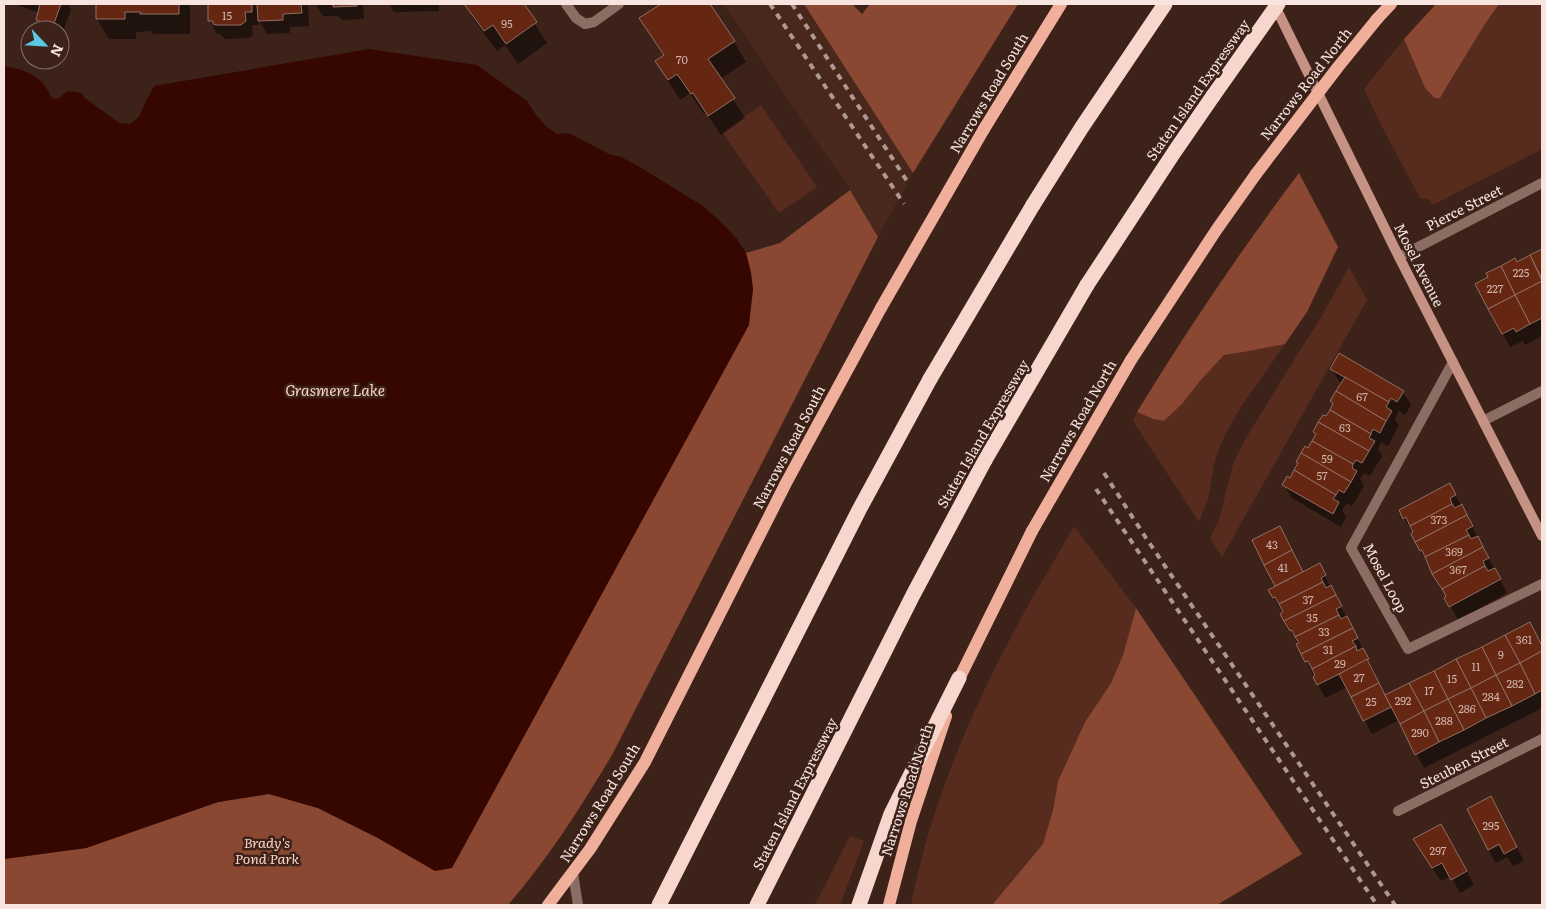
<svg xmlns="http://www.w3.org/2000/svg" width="1546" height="909" font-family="Literata,serif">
  <rect width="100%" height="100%" fill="#3c2219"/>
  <path fill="#48271c" d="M723 4H804L913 173 878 237 850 190Z"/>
  <g fill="#572c1e">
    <path d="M1499 4H1542V149L1433 205 1430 200 1420 198 1380 123 1364 89 1404 39 1425 88 1440 98 1447 88 1485 24Z"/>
    <path d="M761 105 817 187 779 213 722 132Z"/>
    <path d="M1349 267 1367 300 1222 557 1210 538 1219 520 1233 464 1243 443 1292 363 1320 319Z"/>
    <path d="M1285 344 1241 407 1226 433 1216 456 1208 499 1199 522 1133 421 1137 412 1153 419 1164 421 1182 404 1200 381 1224 355 1244 352Z"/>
    <path d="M1074 526 1136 608 1123 655 1111 683 1085 722 1058 781 1053 810 1043 844 992 905H911C929 811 967 720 1012 635 1031 598 1054 562 1074 526Z"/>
    <path d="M850 836 864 841 840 905H815Z"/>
  </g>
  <g fill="#8a4833">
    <path d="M804 4H852L862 14 870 4H1018L913 173Z"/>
    <path d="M1436 4H1499L1485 24 1440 98H1435L1425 88 1404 39Z"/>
    <path d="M1299 173 1338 247 1307 312 1285 344 1244 352 1224 355 1200 381 1182 404 1164 421 1153 419 1137 412C1187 330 1241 250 1299 173Z"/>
    <path d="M850 190 878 237 612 755C581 807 548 859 508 905H4V859L86 848 218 802 269 794 318 808 376 837 753 290 751 273 746 253 780 243Z"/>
    <path d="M1136 608 1302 854 1217 905H992L1043 844 1053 810 1058 781 1085 722 1111 683 1123 655Z"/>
  </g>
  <path fill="#360700" d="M369 49 477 65 527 101 536 115 547 127 557 134 569 133 609 154 621 157 638 166 703 206 723 224 737 239 746 253 751 273 753 290 749 325 452 868 435 871 376 837 318 808 269 794 218 802 86 848 4 859V67C19 67 39 75 47 89 50 94 49 96 54 99L59 98 68 91 81 93 85 98 119 123 130 124 139 117 143 107 154 86Z"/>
  <g fill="#0007">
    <path d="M15 4H67L71 10 60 39V30H43L37 20 39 13Z"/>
    <path d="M97 4H308L309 26 290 27V33L267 34 259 21V25H252L253 35 249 38 225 39 220 34H217L209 20V5H190V34H153L152 31 136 32V39H109L97 19Z"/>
    <path d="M315 4H363L364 19 342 20 339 16H323Z"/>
    <path d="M389 4H439V11L394 12Z"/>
    <path d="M465 4H522L547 43 518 64 505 45 497 51 474 20Z"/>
    <path d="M663 4H708L734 42 746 62 720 79 745 118 721 135 706 113 704 114 690 93 680 100 656 61 664 56 641 19Z"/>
    <path d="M1542 251V336L1525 345 1523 341 1510 347 1477 284Z"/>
    <path d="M1332 369 1403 392 1411 405 1405 415 1399 411 1396 416 1395 419 1399 425 1388 446 1381 442 1378 449 1382 456 1370 476 1364 473 1360 479 1364 486 1352 506 1347 503 1342 510 1346 517 1341 527 1292 498 1284 485 1290 480 1299 464 1297 462 1308 449 1316 435 1314 432 1327 418 1334 405 1332 401 1342 384 1340 383Z"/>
    <path d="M1450 485 1507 593 1458 620 1446 598 1447 597 1446 594 1445 595 1437 582 1412 534 1414 531 1412 532 1400 511Z"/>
    <path d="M1253 541 1303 573 1319 565 1370 663 1375 673H1374L1386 697 1530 624 1542 647V708L1424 768 1399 720 1372 734 1347 687 1325 698 1291 631 1283 610 1281 611 1270 590 1276 587Z"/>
    <path d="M1498 812 1524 861 1513 866 1507 857 1496 863 1489 851 1505 842Z"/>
    <path d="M1449 839 1474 885 1460 893 1451 876 1441 881 1414 840Z"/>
  </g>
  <g fill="#652612" stroke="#907066">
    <path d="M40 4H61L53 26 36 20Z"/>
    <path d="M96 4H179V14H140L141 12H125V19H96Z"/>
    <path d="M208 4H252V12H245L246 21 241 25H216L213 24V21H208Z"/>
    <path d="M257 4H301L302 13 283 14V20L258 21Z"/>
    <path d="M333 4H357V6L333 7Z"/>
    <path d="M464 4H524L537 22 506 44 493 25 484 31Z"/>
    <path d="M661 4H710L735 41 708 59 735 98 708 116 693 93 691 94 677 74 668 80 655 61 664 55 639 18Z"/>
    <path d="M1542 249V279L1530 255Z"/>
    <path d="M1530 255 1542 281 1515 295 1501 266 1515 258 1517 262Z"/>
    <path d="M1501 266 1515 295 1488 309 1475 284 1488 277 1486 273Z"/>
    <path d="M1542 281V318L1530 324 1515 295Z"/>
    <path d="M1515 295 1530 324 1516 332 1514 328 1502 334 1488 309Z"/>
    <path d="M1339 353 1404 391 1397 402 1391 398 1389 402 1330 369Z"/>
    <path d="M1345 377 1389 402 1386 407 1392 411 1386 421 1336 391Z"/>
    <path d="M1336 391 1386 421 1380 433 1373 429 1371 434 1330 410 1333 403 1330 401Z"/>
    <path d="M1330 410 1371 434 1369 438 1375 441 1369 451 1318 422 1323 415 1326 416Z"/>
    <path d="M1318 422 1369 451 1362 463 1356 460 1353 464 1312 441 1316 434 1313 432Z"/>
    <path d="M1312 441 1353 464 1352 468 1357 471 1351 482 1301 453 1305 446 1308 448Z"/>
    <path d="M1301 453 1351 482 1344 493 1339 490 1336 495 1294 470 1298 463 1296 462Z"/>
    <path d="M1294 470 1336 495 1333 499 1339 502 1333 514 1282 485 1287 476 1290 478Z"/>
    <path d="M1450 483 1456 495 1450 498 1452 504 1410 526 1406 517 1403 519 1399 510Z"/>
    <path d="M1452 504 1455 508 1462 504 1467 515 1415 542 1411 534 1413 532 1410 526Z"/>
    <path d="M1467 515 1473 526 1466 530 1469 535 1425 557 1422 550 1420 551 1415 542Z"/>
    <path d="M1280 526 1292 550 1264 565 1252 540Z"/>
    <path d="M1469 535 1471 539 1478 536 1483 547 1432 574 1425 557Z"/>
    <path d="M1483 547 1489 558 1483 561 1485 566 1442 589 1432 574Z"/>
    <path d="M1292 550 1303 572 1275 586 1264 565Z"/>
    <path d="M1320 563 1326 575 1321 578 1323 582 1279 604 1275 597 1273 598 1268 590Z"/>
    <path d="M1485 566 1488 571 1495 568 1501 579 1449 607 1444 598 1446 596 1442 589Z"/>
    <path d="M1323 582 1326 588 1331 585 1336 595 1284 621 1280 614 1283 612 1279 604Z"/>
    <path d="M1336 595 1342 606 1336 609 1339 615 1295 637 1292 630 1290 631 1284 621Z"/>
    <path d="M1339 615 1341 619 1347 616 1353 628 1301 654 1296 644 1299 643 1295 637Z"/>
    <path d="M1530 622 1542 646V651L1520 663 1505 635Z"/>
    <path d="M1353 628 1358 638 1352 641 1356 646 1312 669 1308 661 1305 662 1301 654Z"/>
    <path d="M1505 635 1520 663 1496 675 1482 647Z"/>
    <path d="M1356 646 1357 651 1363 648 1369 659 1317 685 1313 677 1315 675 1312 669Z"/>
    <path d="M1482 647 1496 675 1471 688 1456 659Z"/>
    <path d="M1542 651V690L1535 694 1520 663Z"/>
    <path d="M1367 659 1379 683 1351 697 1339 674Z"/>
    <path d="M1456 659 1471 688 1448 699 1434 671Z"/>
    <path d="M1520 663 1535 694 1512 706 1496 675Z"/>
    <path d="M1434 671 1448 699 1424 711 1409 683Z"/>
    <path d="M1496 675 1512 706 1486 718 1471 688Z"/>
    <path d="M1379 683 1391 707 1363 721 1351 697Z"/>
    <path d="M1409 683 1424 711 1400 724 1385 695Z"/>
    <path d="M1471 688 1486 718 1464 730 1448 699Z"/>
    <path d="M1448 699 1464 730 1439 742 1424 711Z"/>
    <path d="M1424 711 1439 742 1415 755 1400 724Z"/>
    <path d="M1491 796 1517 847 1504 854 1499 844 1488 850 1467 809Z"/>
    <path d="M1441 824 1467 871 1451 880 1442 863 1432 868 1413 839Z"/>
  </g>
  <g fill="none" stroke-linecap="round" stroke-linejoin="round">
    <g stroke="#8c6d63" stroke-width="10">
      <path d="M1483 421 1542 391"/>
      <path d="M573 873 578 905"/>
    </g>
    <g stroke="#8c6d63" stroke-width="10">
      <path d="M566 4 576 18 585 24 594 22 619 4"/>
      <path d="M1399 257 1542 183"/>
      <path d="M1453 362 1351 548 1408 649 1542 584"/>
      <path d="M1398 811 1542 739"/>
    </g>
    <path stroke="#c59283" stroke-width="10" d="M1274 4 1399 257 1542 536"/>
    <g stroke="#f0af9b" stroke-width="12">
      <path d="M1377 19 1391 4"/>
      <path d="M984 129 1061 4"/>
      <path d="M1131 360 1217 229 1256 174"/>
      <path d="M956 685 1032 531"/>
      <path d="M548 905 590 849 645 762 786 483 881 308"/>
      <path d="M889 905 911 821 946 716"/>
    </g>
    <g stroke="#f7d7cd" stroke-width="15">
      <path d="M1033 205 1082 127 1165 4"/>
      <path d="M1087 285 1175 151 1213 96"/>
      <path d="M659 905 859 510 930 379"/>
      <path d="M757 905 913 595 985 460"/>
      <path d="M859 905 891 814 959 678"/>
    </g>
    <g stroke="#ae9892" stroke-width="4" stroke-dasharray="6 6" stroke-linecap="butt">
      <path d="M770 4 904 204"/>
      <path d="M792 4 909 184"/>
      <path d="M1104 473 1146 538 1395 905"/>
      <path d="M1096 489 1377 905"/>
    </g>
    <g stroke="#f0af9b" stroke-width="12">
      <path d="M1256 174 1338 67 1377 19"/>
      <path d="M881 308 984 129"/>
      <path d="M1032 531 1131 360"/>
    </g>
    <g stroke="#f7d7cd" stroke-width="15">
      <path d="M1213 96 1278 4"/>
      <path d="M930 379 1033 205"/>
      <path d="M985 460 1087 285"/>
    </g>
  </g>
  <g text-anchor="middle" stroke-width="5" stroke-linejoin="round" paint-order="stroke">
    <g font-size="11" fill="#d2b4ac">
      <text x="227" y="20">15</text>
      <text x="507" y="28">95</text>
      <text x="682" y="64">70</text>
      <text x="1521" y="277">225</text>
      <text x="1495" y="293">227</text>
      <text x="1362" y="401">67</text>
      <text x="1345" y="432">63</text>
      <text x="1327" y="463">59</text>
      <text x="1322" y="480">57</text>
      <text x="1439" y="524">373</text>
      <text x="1272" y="549">43</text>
      <text x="1454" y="556">369</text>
      <text x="1283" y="572">41</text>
      <text x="1458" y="574">367</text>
      <text x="1308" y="604">37</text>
      <text x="1312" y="622">35</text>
      <text x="1324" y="636">33</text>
      <text x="1524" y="644">361</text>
      <text x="1328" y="654">31</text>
      <text x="1501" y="659">9</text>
      <text x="1340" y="668">29</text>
      <text x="1476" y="671">11</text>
      <text x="1359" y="682">27</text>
      <text x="1452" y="683">15</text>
      <text x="1515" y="688">282</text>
      <text x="1429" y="695">17</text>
      <text x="1491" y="701">284</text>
      <text x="1403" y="705">292</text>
      <text x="1371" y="706">25</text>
      <text x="1467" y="713">286</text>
      <text x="1444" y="725">288</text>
      <text x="1420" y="737">290</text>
      <text x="1491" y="830">295</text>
      <text x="1438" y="855">297</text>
    </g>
    <g font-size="14" fill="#f7e4df" stroke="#3c2219">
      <text transform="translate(1306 84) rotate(-52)" y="5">Narrows Road North</text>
      <text transform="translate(1198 90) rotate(-55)" y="5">Staten Island Expressway</text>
      <text transform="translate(989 93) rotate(-59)" y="5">Narrows Road South</text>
      <text transform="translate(1464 208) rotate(-27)" y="5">Pierce Street</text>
      <text transform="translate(1419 265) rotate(63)" y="5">Mosel Avenue</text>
      <text transform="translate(1078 421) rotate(-60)" y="5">Narrows Road North</text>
      <text transform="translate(983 434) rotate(-60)" y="5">Staten Island Expressway</text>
      <text transform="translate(789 447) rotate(-62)" y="5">Narrows Road South</text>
      <text transform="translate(1385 578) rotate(62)" y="5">Mosel Loop</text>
      <text transform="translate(1464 763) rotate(-27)" y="5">Steuben Street</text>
      <text transform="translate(907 790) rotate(-72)" y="5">Narrows Road North</text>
      <text transform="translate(795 794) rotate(-63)" y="5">Staten Island Expressway</text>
      <text transform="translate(600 803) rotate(-58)" y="5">Narrows Road South</text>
    </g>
    <g font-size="14" font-style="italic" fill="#fcd2c5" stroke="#3c2219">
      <text x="267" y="848">Brady's<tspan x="267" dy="16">Pond Park</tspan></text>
    </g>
    <g font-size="15" font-style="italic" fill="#fbd1c4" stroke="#3c2219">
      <text x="335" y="396">Grasmere Lake</text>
    </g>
  </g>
  <rect width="1546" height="909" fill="none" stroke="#f7e4df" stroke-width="10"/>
  <g transform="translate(45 45) rotate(115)"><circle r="24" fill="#3c2219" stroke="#877068"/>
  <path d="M0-4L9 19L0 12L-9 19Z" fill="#5ac8e5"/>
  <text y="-8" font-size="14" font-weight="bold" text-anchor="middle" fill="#f7e4df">N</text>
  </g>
</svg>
